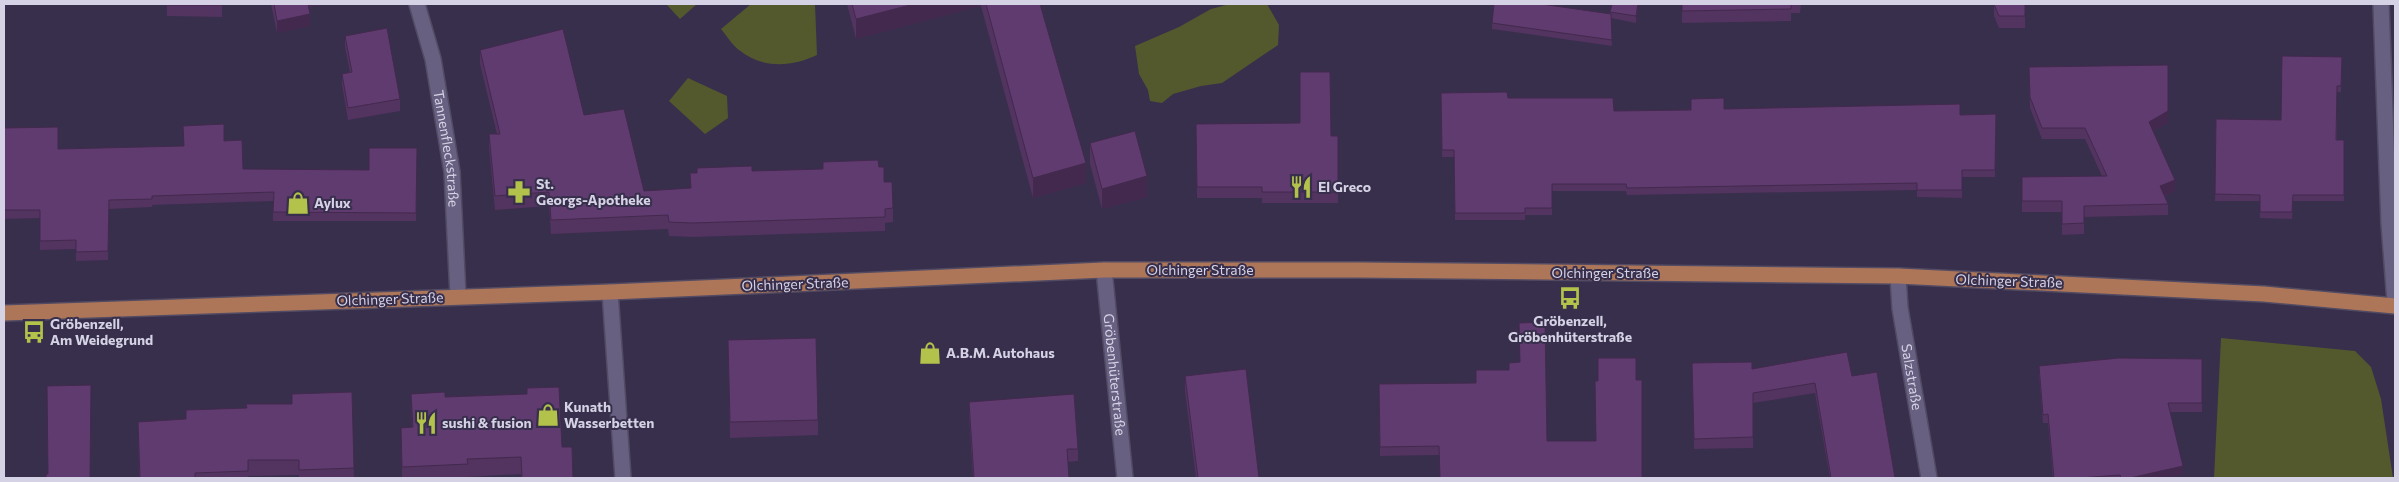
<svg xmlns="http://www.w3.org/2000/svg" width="2399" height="482" font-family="Commissioner,sans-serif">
  <rect width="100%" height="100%" fill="#372f4c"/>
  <g fill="#53592d">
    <path d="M666 4H697L680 19Z"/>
    <path d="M751 4H815L817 55C792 67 762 69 739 50 732 45 727 36 721 29Z"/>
    <path d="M1230 4H1267L1279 25 1278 45 1222 83 1201 86 1173 94 1162 103 1150 101 1148 90 1139 74 1135 46 1179 27 1211 9Z"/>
    <path d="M688 78 727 96 728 118 705 134 669 101Z"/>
    <path d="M2221 338 2355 351 2371 367 2381 399 2393 478H2214Z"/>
  </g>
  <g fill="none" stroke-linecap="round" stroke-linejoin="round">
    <defs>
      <g id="minor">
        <path id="s1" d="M417 4 433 59 452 172 458 296"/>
        <path d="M2381 4 2389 223 2395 302"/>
        <path id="s2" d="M1104 270 1125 478"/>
        <path id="s3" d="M1898 276 1900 308 1929 478"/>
        <path d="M610 292 623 478"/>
      </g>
      <path id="major" d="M4 313 610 292 1104 270H1358L1898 276 2264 294 2395 306"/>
    </defs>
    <use href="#minor" stroke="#524b63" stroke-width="18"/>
    <use href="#major" stroke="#524b63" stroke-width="18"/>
    <use href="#minor" stroke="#686081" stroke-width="15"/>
    <use href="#major" stroke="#ae7658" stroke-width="15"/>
  </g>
  <g fill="#53335f">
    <path d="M167 4H222V17L167 16Z"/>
    <path d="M271 4H325L309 7 310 26 277 33Z"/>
    <path d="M847 4H1040L1086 183 1033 198 981 6 856 39Z"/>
    <path d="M1612 4H1639L1636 23 1611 18 1612 46 1492 29V23L1610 14Z"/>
    <path d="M1682 4H1803H1801L1800 13H1791V21L1682 23Z"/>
    <path d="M1994 4H2025V28H1999L1994 16Z"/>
    <path d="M345 36 400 99V111L348 120 342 85V74L350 72 345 47Z"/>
    <path d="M480 50 584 115 644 191 691 188 690 173 879 167 893 208V222L885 223V231L692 237 669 236 668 229 551 234 549 206 495 210 489 148V134H497L480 64Z"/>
    <path d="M2342 57 2341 92H2337V140H2344V201H2293L2292 219 2260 218V201H2215L2216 119 2281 120Z"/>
    <path d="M2029 67 2168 123 2153 131 2175 191 2165 196 2168 204V215L2084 217V234L2062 235V212H2022V177L2102 176 2085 139H2042L2030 108Z"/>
    <path d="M1441 93 1508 98 1614 111 1724 109 1960 115 1996 114 1995 177H1962V198L1917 197V190L1627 195 1626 191H1552V215H1525V220H1455L1454 157H1442Z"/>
    <path d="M1196 124 1331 136H1338V203H1262V198H1197Z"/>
    <path d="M4 128 58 149 184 146 224 141 243 169 369 170 417 148 416 221H273V201L152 205V207L109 209 108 260 76 261V249L40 250V218L4 219Z"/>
    <path d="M1090 143 1147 197 1102 209 1090 164Z"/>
    <path d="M728 340 818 420V435L730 438Z"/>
    <path d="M2202 359V412H2170L2183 474 2166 478H2053L2048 423H2043L2039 374V366Z"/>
    <path d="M1692 363 1752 369 1852 376 1895 478H1830L1815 393 1753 403V448L1694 449Z"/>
    <path d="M1185 376 1259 478H1196L1185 391Z"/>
    <path d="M1636 380 1642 478 1439 455 1380 456 1379 384 1547 441H1596Z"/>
    <path d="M527 388 562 447 573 478H521V474L468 477V478H402L401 428 412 427 411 394 445 397 527 394Z"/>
    <path d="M352 392 354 478H299V475L248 476V478H139L138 422 186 419 246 408 292 404Z"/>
    <path d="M969 402 1078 449V461L1068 462 1069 478H973L969 415Z"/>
  </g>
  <g fill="#43294e">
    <path d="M307 4H325L307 7Z"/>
    <path d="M914 4H981V6L856 39V19Z"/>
    <path d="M1638 4H1639L1636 23V16Z"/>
    <path d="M310 14V26L277 33V21Z"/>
    <path d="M2168 111V123L2149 133V122Z"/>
    <path d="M1086 163V183L1033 198V178Z"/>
    <path d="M1147 176V197L1102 209V189Z"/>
    <path d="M2175 180V191L2160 198V186Z"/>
    <path d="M2183 466V474L2166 478H2130Z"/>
  </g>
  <g fill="#603b6f" stroke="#43294e">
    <rect x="167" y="4" width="55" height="1"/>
    <path d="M274 4H308L310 14 277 21Z"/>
    <path d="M852 4H914L856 19Z"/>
    <path d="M986 4H1040L1086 163 1033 178Z"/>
    <path d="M1494 4H1541L1611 14 1612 40 1492 23Z"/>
    <path d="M1612 4H1638L1636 16 1610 12Z"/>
    <path d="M1682 4H1791V9L1682 11Z"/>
    <path d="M1994 4H2025V16H1999Z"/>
    <path d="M387 28 400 99 348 108 342 74 352 72 345 36Z"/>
    <path d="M563 29 584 115 624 109 644 191 691 188 690 173H697V168L752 166V171L823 169V162L878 160 879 167H884V182H892L893 208 885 209V217L692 223 669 222 668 215 551 220 549 192 495 196 489 134H500L480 50Z"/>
    <path d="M2282 56 2342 57 2341 86H2337L2336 140H2344V195H2293L2292 212H2260V195L2215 194 2216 119 2281 120Z"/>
    <path d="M2168 65V111L2149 122 2175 180 2160 186 2168 204 2084 206V223L2062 224V201H2022V177L2107 176 2085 128H2042L2030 97 2029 67Z"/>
    <path d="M1300 72H1330L1331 136H1338V192H1262V187H1197L1196 124 1300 123Z"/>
    <path d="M1507 92 1508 98H1613L1614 111 1691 110V99L1724 98V109L1960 104V115L1996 114 1995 170H1962V190H1917V183L1627 188 1626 184H1552V208H1525V213H1455L1454 150H1442L1441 93Z"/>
    <path d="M224 124V141L242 140 243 169 369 170V148H417L416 213 273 212 274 192 152 196V199L109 200 108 251 76 252V240L40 241V210H4V128L58 127V149L184 146 183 126Z"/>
    <path d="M1135 131 1147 176 1102 189 1090 143Z"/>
    <path d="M1545 322 1547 441H1596L1595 381H1598V358H1636V380H1642V478H1440L1439 446 1380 447 1379 384 1476 383V370H1509V363L1520 362 1519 323Z"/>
    <path d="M816 338 818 420 730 422 728 340Z"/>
    <path d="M1847 352 1852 376 1877 372 1895 478H1831L1815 383 1753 393V437L1694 439 1692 363 1752 362V369Z"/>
    <path d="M2119 358 2202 359V403H2168L2183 466 2130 478H2121L2120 475 2079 478H2054L2048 414 2043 415 2039 366Z"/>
    <path d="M1246 369 1259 478H1198L1185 376Z"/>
    <path d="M91 385 90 478H46V474H48L47 386Z"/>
    <path d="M559 387 562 447H572L573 478H522L521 457 467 459 468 464 402 467 401 428 413 427 411 394 445 392V397L527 394V388Z"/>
    <path d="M352 392 354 468 299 470V460H248V471L195 473V478H140L138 422 186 419V410L247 408 246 404H292V394Z"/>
    <path d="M1074 394 1078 449H1067L1069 478H974L969 402Z"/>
  </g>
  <defs>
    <symbol id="restaurant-bare" viewBox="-9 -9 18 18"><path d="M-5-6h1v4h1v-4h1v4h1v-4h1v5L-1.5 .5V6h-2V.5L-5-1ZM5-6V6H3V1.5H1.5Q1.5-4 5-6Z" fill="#b3c24b" stroke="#372f4c" stroke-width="2.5" paint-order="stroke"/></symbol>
    <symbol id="pharmacy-bare" viewBox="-9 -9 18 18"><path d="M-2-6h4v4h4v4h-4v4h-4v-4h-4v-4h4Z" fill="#b3c24b" stroke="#372f4c" stroke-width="2.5" paint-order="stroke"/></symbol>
    <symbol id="shop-bare" viewBox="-9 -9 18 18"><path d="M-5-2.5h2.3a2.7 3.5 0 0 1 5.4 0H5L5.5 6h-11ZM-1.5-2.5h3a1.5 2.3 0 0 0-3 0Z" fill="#b3c24b" stroke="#372f4c" stroke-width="2.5" paint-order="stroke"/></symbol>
    <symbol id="bus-bare" viewBox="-9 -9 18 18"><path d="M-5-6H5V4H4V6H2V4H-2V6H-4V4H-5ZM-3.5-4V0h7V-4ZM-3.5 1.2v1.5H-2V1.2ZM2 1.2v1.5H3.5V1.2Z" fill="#b3c24b" stroke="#372f4c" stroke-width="2.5" paint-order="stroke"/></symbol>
  </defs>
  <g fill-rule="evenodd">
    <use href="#restaurant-bare" x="1285" y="171" width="32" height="32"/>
    <use href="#pharmacy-bare" x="503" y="176" width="32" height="32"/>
    <use href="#shop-bare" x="282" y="187" width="32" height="32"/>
    <use href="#bus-bare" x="1554" y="282" width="32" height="32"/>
    <use href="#bus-bare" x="18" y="316" width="32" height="32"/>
    <use href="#shop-bare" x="914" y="337" width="32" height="32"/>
    <use href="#shop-bare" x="532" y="399" width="32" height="32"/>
    <use href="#restaurant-bare" x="410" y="407" width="32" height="32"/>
  </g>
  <g text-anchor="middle" stroke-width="4" stroke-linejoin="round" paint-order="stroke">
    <g font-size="14" fill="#d6d2e5" stroke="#372f4c">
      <text dy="5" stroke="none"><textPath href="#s1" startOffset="148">Tannenfleckstraße</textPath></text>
      <text x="1200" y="275">Olchinger Straße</text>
      <text x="1605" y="278">Olchinger Straße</text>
      <text transform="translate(2009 281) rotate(2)" y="5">Olchinger Straße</text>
      <text transform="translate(795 284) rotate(-2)" y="5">Olchinger Straße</text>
      <text transform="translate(390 299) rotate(-2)" y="5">Olchinger Straße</text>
      <text dy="5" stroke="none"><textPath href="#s2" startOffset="105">Gröbenhüterstraße</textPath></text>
      <text dy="5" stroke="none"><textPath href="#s3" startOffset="102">Salzstraße</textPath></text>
    </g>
    <g font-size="14" font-weight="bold" fill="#d6d2e5" stroke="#372f4c" text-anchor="start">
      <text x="536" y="189">St.<tspan x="536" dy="16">Georgs-Apotheke</tspan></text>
      <text x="1318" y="192">El Greco</text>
      <text x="314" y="208">Aylux</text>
      <text x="1570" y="326" text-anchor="middle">Gröbenzell,<tspan x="1570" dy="16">Gröbenhüterstraße</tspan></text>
      <text x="50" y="329">Gröbenzell,<tspan x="50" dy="16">Am Weidegrund</tspan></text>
      <text x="946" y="358">A.B.M. Autohaus</text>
      <text x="564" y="412">Kunath<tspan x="564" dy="16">Wasserbetten</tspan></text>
      <text x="442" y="428">sushi &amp; fusion</text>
    </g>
  </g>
  <rect width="2399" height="482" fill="none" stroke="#d6d2e5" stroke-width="10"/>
</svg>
